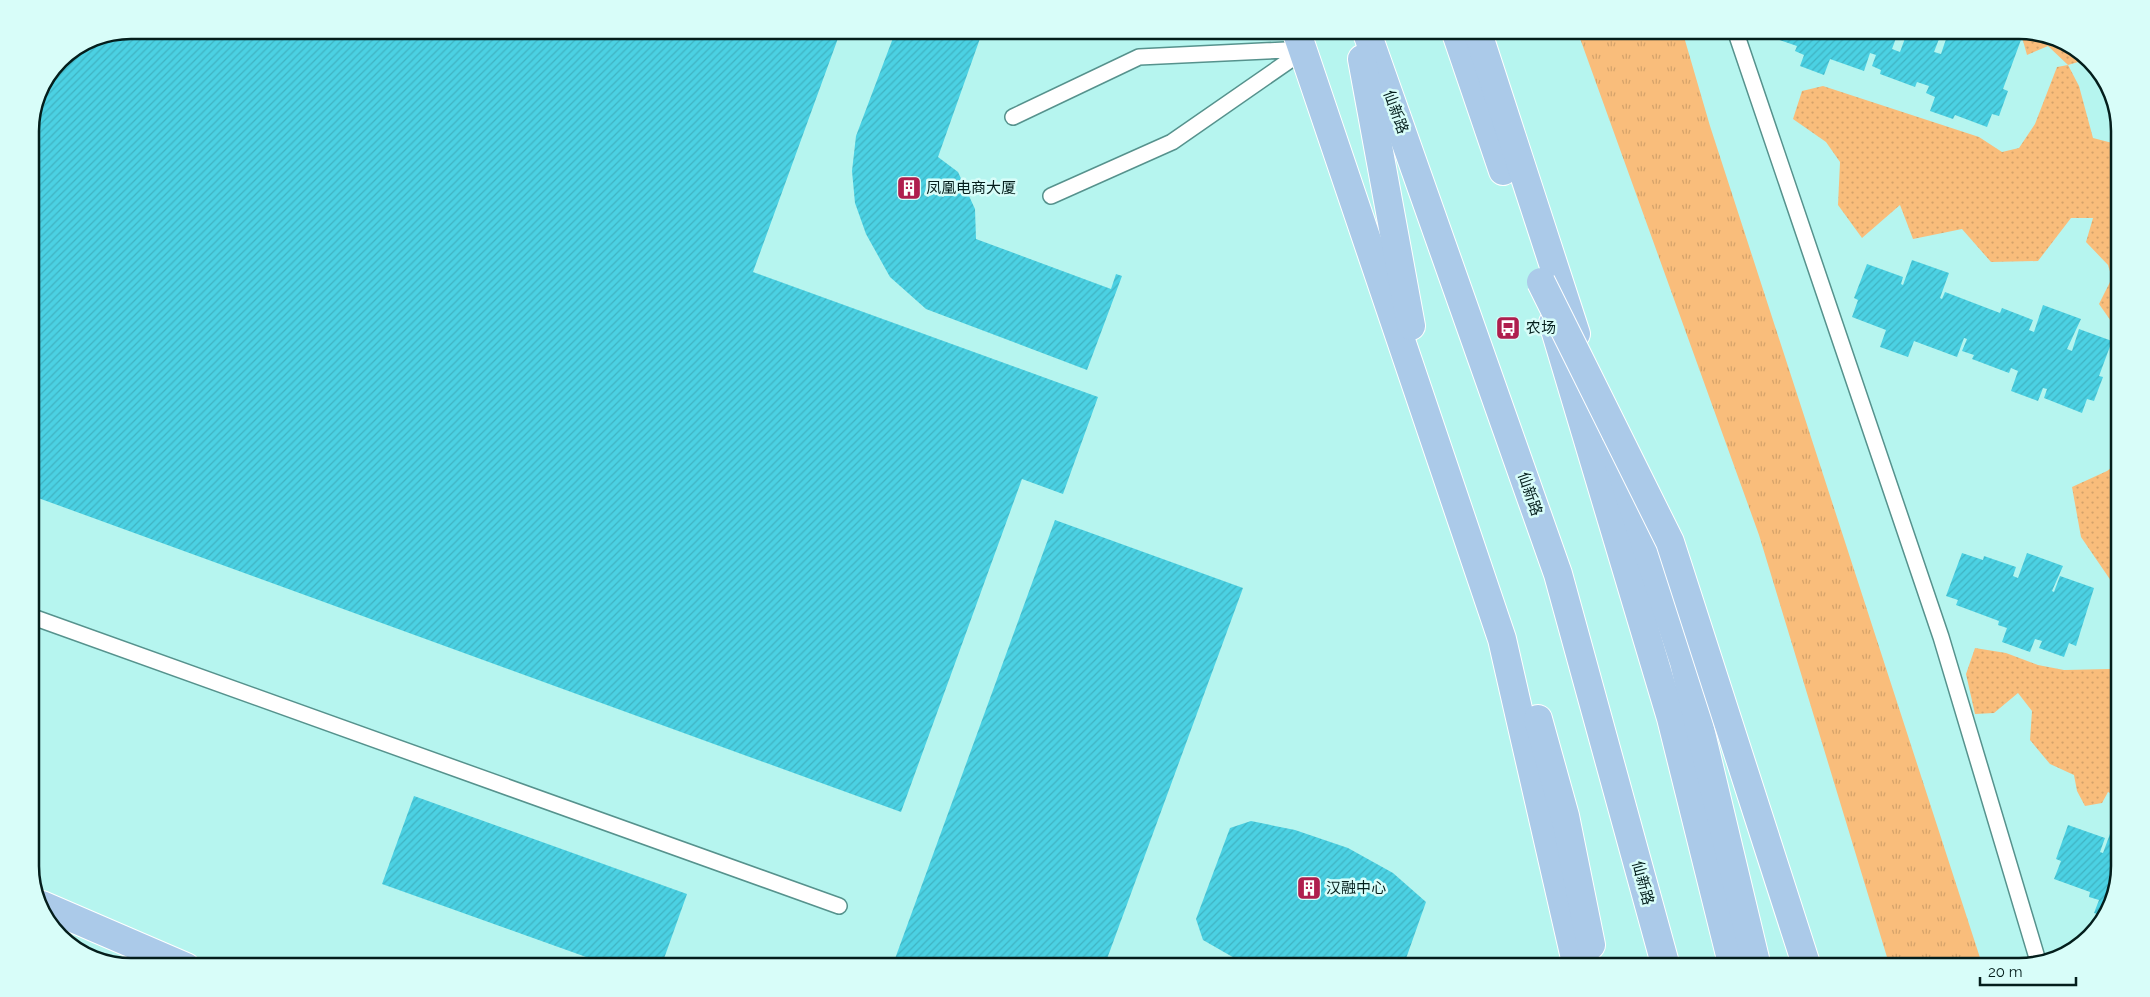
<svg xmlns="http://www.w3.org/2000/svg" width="2150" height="997" font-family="Raleway,'Noto Sans SC',sans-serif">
  <defs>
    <pattern id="grass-dots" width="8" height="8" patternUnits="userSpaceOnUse" patternTransform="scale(1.25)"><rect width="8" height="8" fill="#f9bd7b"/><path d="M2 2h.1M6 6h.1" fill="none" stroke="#d4a26a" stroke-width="1.8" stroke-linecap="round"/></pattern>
    <pattern id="park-tufts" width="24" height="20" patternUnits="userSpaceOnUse" patternTransform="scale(1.25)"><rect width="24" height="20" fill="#f9bd7b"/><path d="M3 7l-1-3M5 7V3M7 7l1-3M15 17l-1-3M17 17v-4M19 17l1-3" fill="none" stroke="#d4a26a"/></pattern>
    <pattern id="building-hatch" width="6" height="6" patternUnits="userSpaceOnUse" patternTransform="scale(1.25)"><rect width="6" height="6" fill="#4bd1e3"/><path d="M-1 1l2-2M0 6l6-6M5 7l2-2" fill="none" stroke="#40b3c2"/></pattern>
  </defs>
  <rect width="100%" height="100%" fill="#b6f5ef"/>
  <g fill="url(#grass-dots)">
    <path d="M2020 30 2058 38 2085 60 2068 65 2079 86 2093 138 2120 145V326L2113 324 2099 304 2112 278 2108 265 2086 242 2093 218H2071L2038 261 1991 262 1962 229 1913 239 1900 205 1862 238 1838 205 1840 162 1826 142 1793 119 1802 91 1823 86 1979 137 2002 152 2019 148 2035 124 2057 67 2068 65 2048 46 2027 55Z"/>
    <path d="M2120 461V594L2081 537 2072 487 2107 471Z"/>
    <path d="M1975 648 2006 653 2038 665 2064 670 2110 669 2120 655V798L2108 792 2102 803 2085 806 2077 791 2074 775 2050 764 2030 740 2032 711 2018 693 1994 713 1975 714 1966 674Z"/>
  </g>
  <path fill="url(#park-tufts)" d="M1577 30H1682L1710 126 1983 967H1890L1759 535Z"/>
  <g fill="url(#building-hatch)">
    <path d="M131 30H841L753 272 1098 397 1063 494 1022 479 901 812 30 495V124L38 92 60 59 92 38Z"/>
    <path d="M896 30H983L938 157 958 172 975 209 976 239 1111 289 1116 274 1122 276 1087 370 926 309 890 277 866 234 855 203 852 171 856 136Z"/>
    <path d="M1764 30H1899L1892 49 1900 52 1908 30H1915L1939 39 1934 52 1941 54 1949 30H1970L1984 35 1986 30H2003L2022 37 2003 89 2008 91 1999 116 1992 114 1987 127 1955 115 1953 119 1930 111 1935 97 1926 93 1929 86 1917 82 1915 87 1880 74 1881 70 1872 66 1876 55 1870 53 1864 71 1830 59 1824 75 1800 66 1804 55 1795 51 1797 46 1762 34Z"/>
    <path d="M1912 260 1949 273 1940 298 1942 299 1945 292 2000 313 2002 308 2033 320 2029 330 2034 332 2043 305 2081 319 2067 349 2072 351 2079 329 2112 341 2099 376 2103 377 2094 401 2087 399 2082 413 2044 398 2047 389 2043 388 2038 401 2011 391 2018 371 2011 368 2009 373 1972 359 1974 355 1962 351 1967 339 1964 338 1957 357 1914 341 1908 357 1880 347 1886 330 1852 317 1858 300 1854 298 1867 264 1903 277 1901 284 1903 285Z"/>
    <path d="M1055 520 1243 588 1104 967H892Z"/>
    <path d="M1962 553 1983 560 1984 556 2016 567 2013 576 2018 578 2027 553 2063 566 2052 591 2054 592 2060 576 2094 588 2076 646 2069 643 2064 657 2039 648 2042 641 2035 639 2030 652 2002 642 2007 628 1998 625 1999 621 1956 605 1958 600 1946 596Z"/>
    <path d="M414 796 687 894 661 967H614L382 884Z"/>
    <path d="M1251 821 1295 830 1348 848 1393 873 1426 902 1403 967H1250L1203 940 1196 919 1230 828Z"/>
    <path d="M2114 823 2120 825V866L2112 905 2103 916 2094 913 2099 900 2089 897 2090 892 2054 879 2061 861 2056 859 2068 825 2105 838 2100 852 2103 853Z"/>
  </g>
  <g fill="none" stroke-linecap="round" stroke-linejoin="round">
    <defs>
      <g id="lane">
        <path d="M1735 30 1941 637 2038 961"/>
        <path d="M1013 117 1139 57 1306 49 1172 142 1051 196"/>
        <path d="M30 616 839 906"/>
      </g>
      <g id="primary">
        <path d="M1296 30 1502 639 1577 967"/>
        <path d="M1366 30 1558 574 1666 967"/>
        <path d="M1455 30 1503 171"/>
        <path d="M1477 30 1576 334"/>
        <path d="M1362 59 1411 326"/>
        <path d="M1553 323 1671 718 1733 967"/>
        <path d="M1614 448 1684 662 1757 967"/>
        <path d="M1538 719 1565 816 1591 945"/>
        <path d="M42 905 186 967"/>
      </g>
    </defs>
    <use href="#lane" stroke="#56928d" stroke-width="18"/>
    <use href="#primary" stroke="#fff" stroke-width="30"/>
    <use href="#lane" stroke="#fff" stroke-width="15"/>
    <use href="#primary" stroke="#abcae9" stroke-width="28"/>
    <defs>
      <path id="primary-bridge" d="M1541 282 1670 542 1807 967"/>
    </defs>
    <use href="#primary-bridge" stroke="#fff" stroke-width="30" stroke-linecap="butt"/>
    <use href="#primary-bridge" stroke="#abcae9" stroke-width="28"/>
  </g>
  <defs>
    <symbol id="building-square" viewBox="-11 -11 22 22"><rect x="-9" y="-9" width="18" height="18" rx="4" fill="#af1e4e" stroke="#d8fdf9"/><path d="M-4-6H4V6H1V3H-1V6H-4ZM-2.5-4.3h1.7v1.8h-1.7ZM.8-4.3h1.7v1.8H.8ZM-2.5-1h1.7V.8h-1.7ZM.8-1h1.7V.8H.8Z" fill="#fff"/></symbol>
    <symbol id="bus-square" viewBox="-11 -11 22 22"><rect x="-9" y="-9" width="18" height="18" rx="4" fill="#af1e4e" stroke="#d8fdf9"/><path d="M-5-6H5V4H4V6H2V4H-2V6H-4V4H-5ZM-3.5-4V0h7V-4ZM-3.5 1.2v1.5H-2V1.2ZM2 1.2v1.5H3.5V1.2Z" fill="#fff"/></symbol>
  </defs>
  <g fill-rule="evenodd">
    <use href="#building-square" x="895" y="174" width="28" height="28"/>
    <use href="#bus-square" x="1494" y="314" width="28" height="28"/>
    <use href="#building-square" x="1295" y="874" width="28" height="28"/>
  </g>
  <g text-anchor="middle" stroke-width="5" stroke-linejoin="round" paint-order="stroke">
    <g font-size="15" fill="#041e1c" stroke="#d8fdf9">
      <text transform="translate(1396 112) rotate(70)" y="5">仙新路</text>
      <text transform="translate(1530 494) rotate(71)" y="5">仙新路</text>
      <text transform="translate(1643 883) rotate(75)" y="5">仙新路</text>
    </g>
    <g font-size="15" fill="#041e1c" stroke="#d8fdf9" text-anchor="start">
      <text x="926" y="193">凤凰电商大厦</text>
      <text x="1526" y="333">农场</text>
      <text x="1326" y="893">汉融中心</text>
    </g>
  </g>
  <path d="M0 0H2150V997H0ZM131 39H2019A92 92 0 0 1 2111 131V866A92 92 0 0 1 2019 958H131A92 92 0 0 1 39 866V131A92 92 0 0 1 131 39Z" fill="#d8fdf9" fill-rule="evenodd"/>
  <path fill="none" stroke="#041e1c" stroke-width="2.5" d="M131 39H2019A92 92 0 0 1 2111 131V866A92 92 0 0 1 2019 958H131A92 92 0 0 1 39 866V131A92 92 0 0 1 131 39Z"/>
  <path d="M1980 977v8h96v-8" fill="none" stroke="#041e1c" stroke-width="2.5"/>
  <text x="1988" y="977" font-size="15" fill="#041e1c" stroke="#d8fdf9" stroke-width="4" paint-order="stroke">20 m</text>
</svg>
